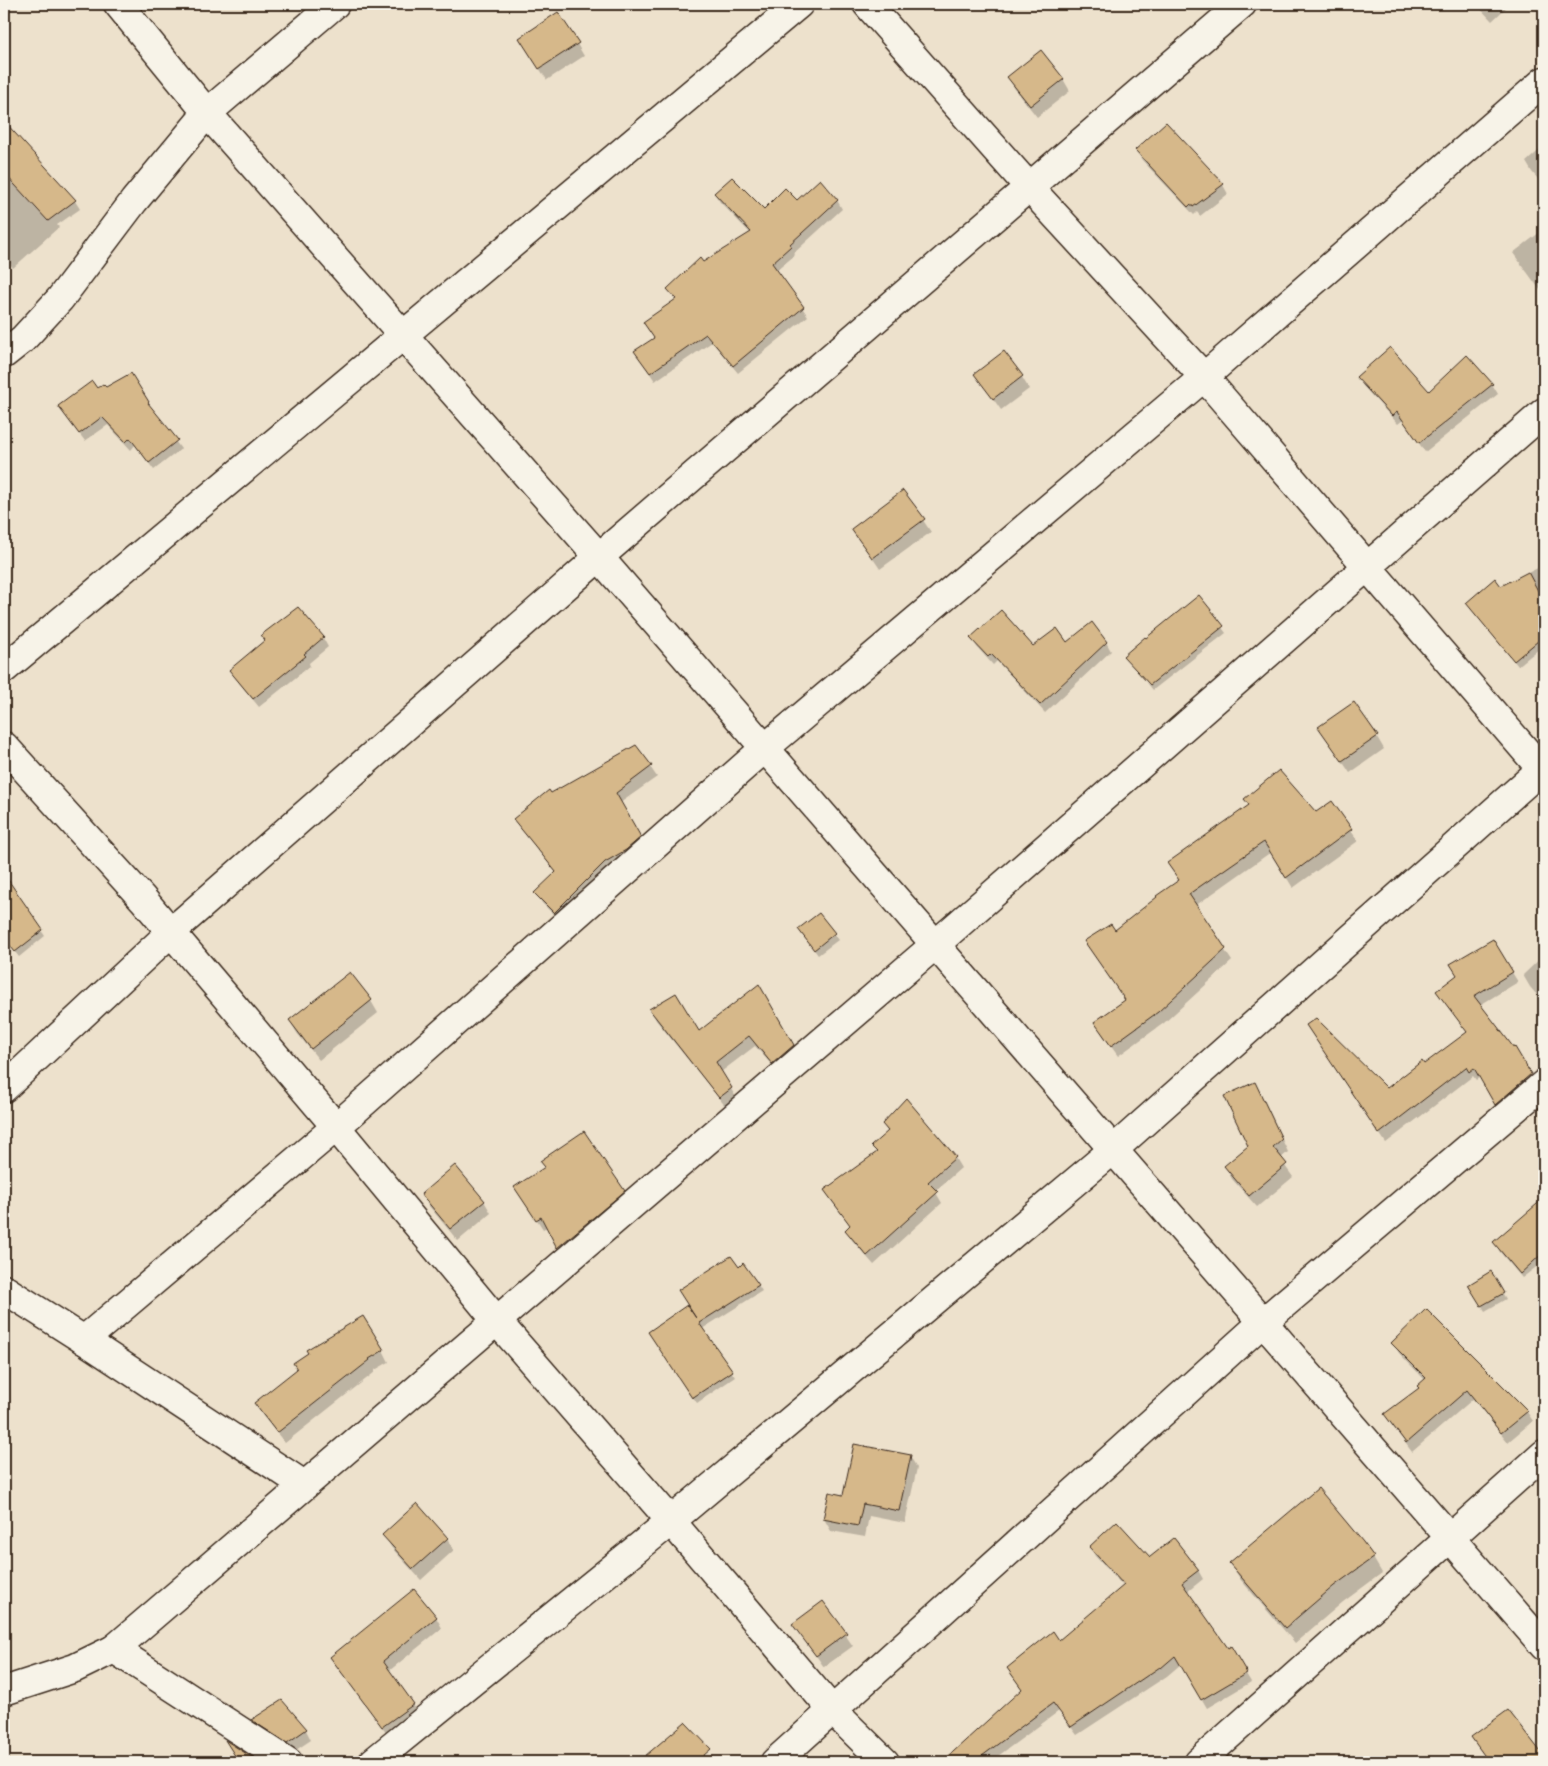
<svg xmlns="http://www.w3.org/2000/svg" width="1548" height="1766" font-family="Sriracha,sans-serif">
  <rect width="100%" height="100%" fill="#ede1cc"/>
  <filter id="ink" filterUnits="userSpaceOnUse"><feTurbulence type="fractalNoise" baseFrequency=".02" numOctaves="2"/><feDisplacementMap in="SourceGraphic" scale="10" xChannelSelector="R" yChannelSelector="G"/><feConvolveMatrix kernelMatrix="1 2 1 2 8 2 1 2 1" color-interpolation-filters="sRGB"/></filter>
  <g filter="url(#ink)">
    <g fill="#0003">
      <path d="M1476 4H1510L1492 21Z"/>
      <path d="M577 44 584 56 547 80 527 50Z"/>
      <path d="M1008 77 1063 79 1070 91 1037 117 1015 89Z"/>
      <path d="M4 123 75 201 80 209 57 225 59 227 13 268 4 255Z"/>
      <path d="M1166 124 1223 185 1228 194 1200 216 1197 212 1194 215 1142 160 1136 150Z"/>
      <path d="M1544 146V186L1532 172 1526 162Z"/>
      <path d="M715 194 764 211 797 202 837 200 842 209 794 253 795 255 776 271 808 316 738 373 712 342 655 381 641 360 655 339 676 300 669 289 703 263 751 234 720 202Z"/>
      <path d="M1544 229V294H1543L1513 253Z"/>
      <path d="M1466 357 1492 384 1498 394 1425 452 1403 420 1398 424 1363 386 1358 377 1429 393Z"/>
      <path d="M976 374 1022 377 1029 389 1001 410Z"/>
      <path d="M96 390 153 411 181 449 154 470 135 445 131 450 108 425 85 441 64 414Z"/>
      <path d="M903 491 931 532 880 569 853 529Z"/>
      <path d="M1544 565V645L1518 666 1467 603Z"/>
      <path d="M1199 597 1226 633 1153 690 1125 656Z"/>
      <path d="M323 638 328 647 309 663 310 666 259 707 236 679 230 670Z"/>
      <path d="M972 638 1033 647 1106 642 1111 651 1045 713 997 661 993 665 977 647Z"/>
      <path d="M1320 728 1377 737 1384 749 1350 773Z"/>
      <path d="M636 746 657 777 620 803 646 847 561 922 542 903 536 893 557 874 521 829 515 819 551 795Z"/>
      <path d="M1332 803 1358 841 1293 888 1271 852 1195 906 1232 961 1164 1023 1118 1056 1102 1034 1126 1001 1085 942 1115 932 1179 881 1169 864 1316 814Z"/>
      <path d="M4 876 45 936 19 957 4 938Z"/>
      <path d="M819 914 838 940 818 955 803 935Z"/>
      <path d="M1492 940 1518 982 1480 1005 1513 1050 1515 1049 1536 1085 1501 1114 1480 1077 1476 1080 1473 1076 1386 1143 1313 1035 1387 1090 1424 1066 1468 1033 1438 991 1458 976Z"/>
      <path d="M1544 955V1003L1530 987 1523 975Z"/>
      <path d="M350 974 371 1001 378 1013 319 1060 297 1033 290 1021Z"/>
      <path d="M759 986 799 1056 779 1073 755 1046 721 1072 737 1099 726 1107 656 1020 651 1010 698 1033Z"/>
      <path d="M1261 1095 1288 1152 1280 1159 1293 1177 1257 1207 1232 1179 1225 1166 1249 1146Z"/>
      <path d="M906 1100 955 1158 961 1168 935 1191 942 1203 874 1265 852 1240 846 1230 851 1226 831 1199 877 1154 873 1146 888 1133 883 1124Z"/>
      <path d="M584 1133 547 1227 543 1229 522 1197 546 1168Z"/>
      <path d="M624 1192 630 1202 564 1258 559 1248Z"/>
      <path d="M422 1194 484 1201 491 1213 458 1241 429 1206Z"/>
      <path d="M1544 1200V1261L1522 1278 1500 1252 1495 1242Z"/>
      <path d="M738 1268 758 1285 762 1291 702 1329 735 1377 697 1403 653 1338 696 1316Z"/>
      <path d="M1490 1272 1506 1299 1485 1311 1469 1285Z"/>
      <path d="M1426 1311 1527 1412 1533 1421 1508 1442 1473 1399 1412 1452 1391 1424 1386 1414 1420 1389 1425 1380 1399 1353 1393 1343Z"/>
      <path d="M383 1350 389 1362 375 1370V1372L285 1443 262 1415 256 1403Z"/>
      <path d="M910 1456 917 1468 905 1523 869 1516 865 1537 831 1531 824 1519 844 1497Z"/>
      <path d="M384 1535 447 1538 454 1550 421 1580 391 1547Z"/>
      <path d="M1090 1547 1150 1559 1198 1570 1203 1579 1187 1592 1228 1650 1230 1648 1251 1682 1207 1708 1181 1664 1167 1676 1077 1735 1059 1711 990 1762H944L1023 1690 1008 1668 1059 1642 1124 1587 1095 1556Z"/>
      <path d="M1373 1558 1382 1573 1343 1602 1295 1643 1240 1579 1231 1563Z"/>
      <path d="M823 1603 853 1646 824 1667 794 1624Z"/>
      <path d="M436 1617 442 1628 389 1671 419 1715 389 1737 332 1657Z"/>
      <path d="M281 1702 306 1730 311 1740 293 1752 259 1730 253 1720Z"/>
    </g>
    <g fill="#d6b88a" stroke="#3b2a1e">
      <path d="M558 12 579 43 539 69 519 38Z"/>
      <path d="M1041 50 1064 79 1030 106 1007 77Z"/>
      <path d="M4 121 76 200 48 221 4 173Z"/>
      <path d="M1166 122 1224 184 1193 207 1191 204 1188 207 1135 150Z"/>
      <path d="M732 177 764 209 785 188 797 200 820 179 838 200 790 244 791 246 772 263 804 307 733 366 706 334 650 373 634 351 654 338 643 322 676 299 667 289 700 258 703 262 751 232 714 193Z"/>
      <path d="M1390 347 1429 391 1467 355 1493 384 1419 443 1397 412 1392 416 1356 377Z"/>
      <path d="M1004 351 1023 376 993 399 974 374Z"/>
      <path d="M131 373 149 402 148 403 178 440 149 463 130 438 126 442 102 417 79 434 58 406 92 381 97 388 103 384 106 387Z"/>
      <path d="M903 490 925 519 872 558 851 529Z"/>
      <path d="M1528 572 1544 602V636L1514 661 1466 603 1495 578 1501 586Z"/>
      <path d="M1199 595 1224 626 1150 685 1123 656 1145 637 1146 638Z"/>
      <path d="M298 607 324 637 304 654 306 656 253 699 229 670 265 640 261 635Z"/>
      <path d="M1001 610 1033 646 1057 628 1067 642 1092 622 1107 642 1040 705 991 654 988 657 970 638Z"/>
      <path d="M1354 702 1378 736 1342 761 1318 727Z"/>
      <path d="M636 745 652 766 616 793 641 837 626 850 605 862 554 913 534 893 556 872 513 819 549 790 551 793Z"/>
      <path d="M1279 770 1316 812 1332 801 1352 829 1286 878 1264 842 1189 894 1226 949 1158 1012 1111 1046 1094 1022 1125 1000 1084 941 1111 924 1115 930 1157 897 1156 896 1179 880 1167 863 1249 805 1244 799Z"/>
      <path d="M4 874 43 930 15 952 4 938Z"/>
      <path d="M819 913 835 933 814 950 798 929Z"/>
      <path d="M1493 939 1513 972 1474 996 1514 1048 1515 1047 1531 1074 1495 1105 1474 1068 1469 1072 1466 1067 1379 1134 1306 1025 1316 1018 1387 1088 1422 1061 1424 1064 1467 1032 1436 991 1457 975 1450 964Z"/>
      <path d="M350 972 372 1000 311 1049 289 1020Z"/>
      <path d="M759 984 794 1045 772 1064 749 1036 716 1062 732 1088 719 1098 649 1009 676 993 699 1031Z"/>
      <path d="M1255 1082 1282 1139 1273 1147 1287 1164 1249 1196 1224 1166 1248 1146 1224 1096Z"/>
      <path d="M906 1098 956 1157 928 1182 938 1192 867 1256 845 1230 850 1225 824 1190 877 1152 871 1146 888 1131 882 1124Z"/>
      <path d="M584 1131 625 1191 557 1248 541 1217 536 1220 514 1187 545 1167 540 1161Z"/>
      <path d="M455 1165 485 1201 450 1229 421 1194Z"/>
      <path d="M1544 1198V1252L1520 1274 1493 1242Z"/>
      <path d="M731 1256 739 1267 743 1263 759 1285 699 1323 733 1371 692 1398 648 1332 687 1305 696 1318 678 1290Z"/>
      <path d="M1491 1271 1504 1293 1481 1306 1468 1285Z"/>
      <path d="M1426 1309 1528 1411 1501 1433 1467 1390 1406 1443 1384 1414 1419 1388 1417 1386 1426 1378 1391 1343Z"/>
      <path d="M363 1316 384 1350 369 1359 370 1360 277 1433 254 1403 297 1369 293 1363 308 1353 306 1350Z"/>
      <path d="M854 1444 911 1455 899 1511 863 1504 858 1526 823 1519 829 1492 843 1495Z"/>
      <path d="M1318 1488 1363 1542 1374 1557 1334 1586 1285 1628 1229 1563Z"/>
      <path d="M417 1503 448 1538 413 1569 382 1535Z"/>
      <path d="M1117 1521 1150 1557 1174 1538 1199 1570 1182 1583 1228 1648 1231 1646 1247 1673 1201 1700 1175 1656 1161 1668 1160 1667 1071 1727 1053 1703 974 1762H942L1022 1689 1007 1668 1053 1631 1059 1640 1124 1585 1089 1547Z"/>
      <path d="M414 1589 437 1617 383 1661 414 1704 382 1727 330 1657Z"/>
      <path d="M823 1601 847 1633 816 1656 792 1624Z"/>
      <path d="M282 1700 307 1729 287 1743 251 1720Z"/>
      <path d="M1508 1710 1544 1756V1762H1489L1471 1737Z"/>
      <path d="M685 1722 711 1749 696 1762H638Z"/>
      <path d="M225 1740 258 1761 239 1762Z"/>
    </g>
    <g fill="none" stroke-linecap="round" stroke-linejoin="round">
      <defs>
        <g id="minor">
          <path d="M118 4 207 113 599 557 1544 1646"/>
          <path d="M867 4 1029 187 1204 377 1544 772"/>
          <path d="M4 354 23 339 60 299 134 201 207 113 335 4"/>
          <path d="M4 669 799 4"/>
          <path d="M4 746 143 899 336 1127 496 1320 671 1521 832 1710 885 1762"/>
          <path d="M4 1088 171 932 599 557 1242 4"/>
          <path d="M4 1289 84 1340 304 1485"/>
          <path d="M84 1340 336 1127 765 748 1204 377 1544 81"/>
          <path d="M114 1649 288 1762"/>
          <path d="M4 1691 75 1668 114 1649 936 944 1544 412"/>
          <path d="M373 1762 671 1521 1113 1150 1544 767"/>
          <path d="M775 1762 1263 1322 1544 1084"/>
          <path d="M1199 1762 1544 1454"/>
        </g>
      </defs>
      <use href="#minor" stroke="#3b2a1e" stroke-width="31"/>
      <use href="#minor" stroke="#f7f3e8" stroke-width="28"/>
    </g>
  </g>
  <rect width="1548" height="1766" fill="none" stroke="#f7f3e8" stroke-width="20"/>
  <rect x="10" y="10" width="1528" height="1746" fill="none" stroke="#3b2a1e" stroke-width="2" filter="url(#ink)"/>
</svg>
